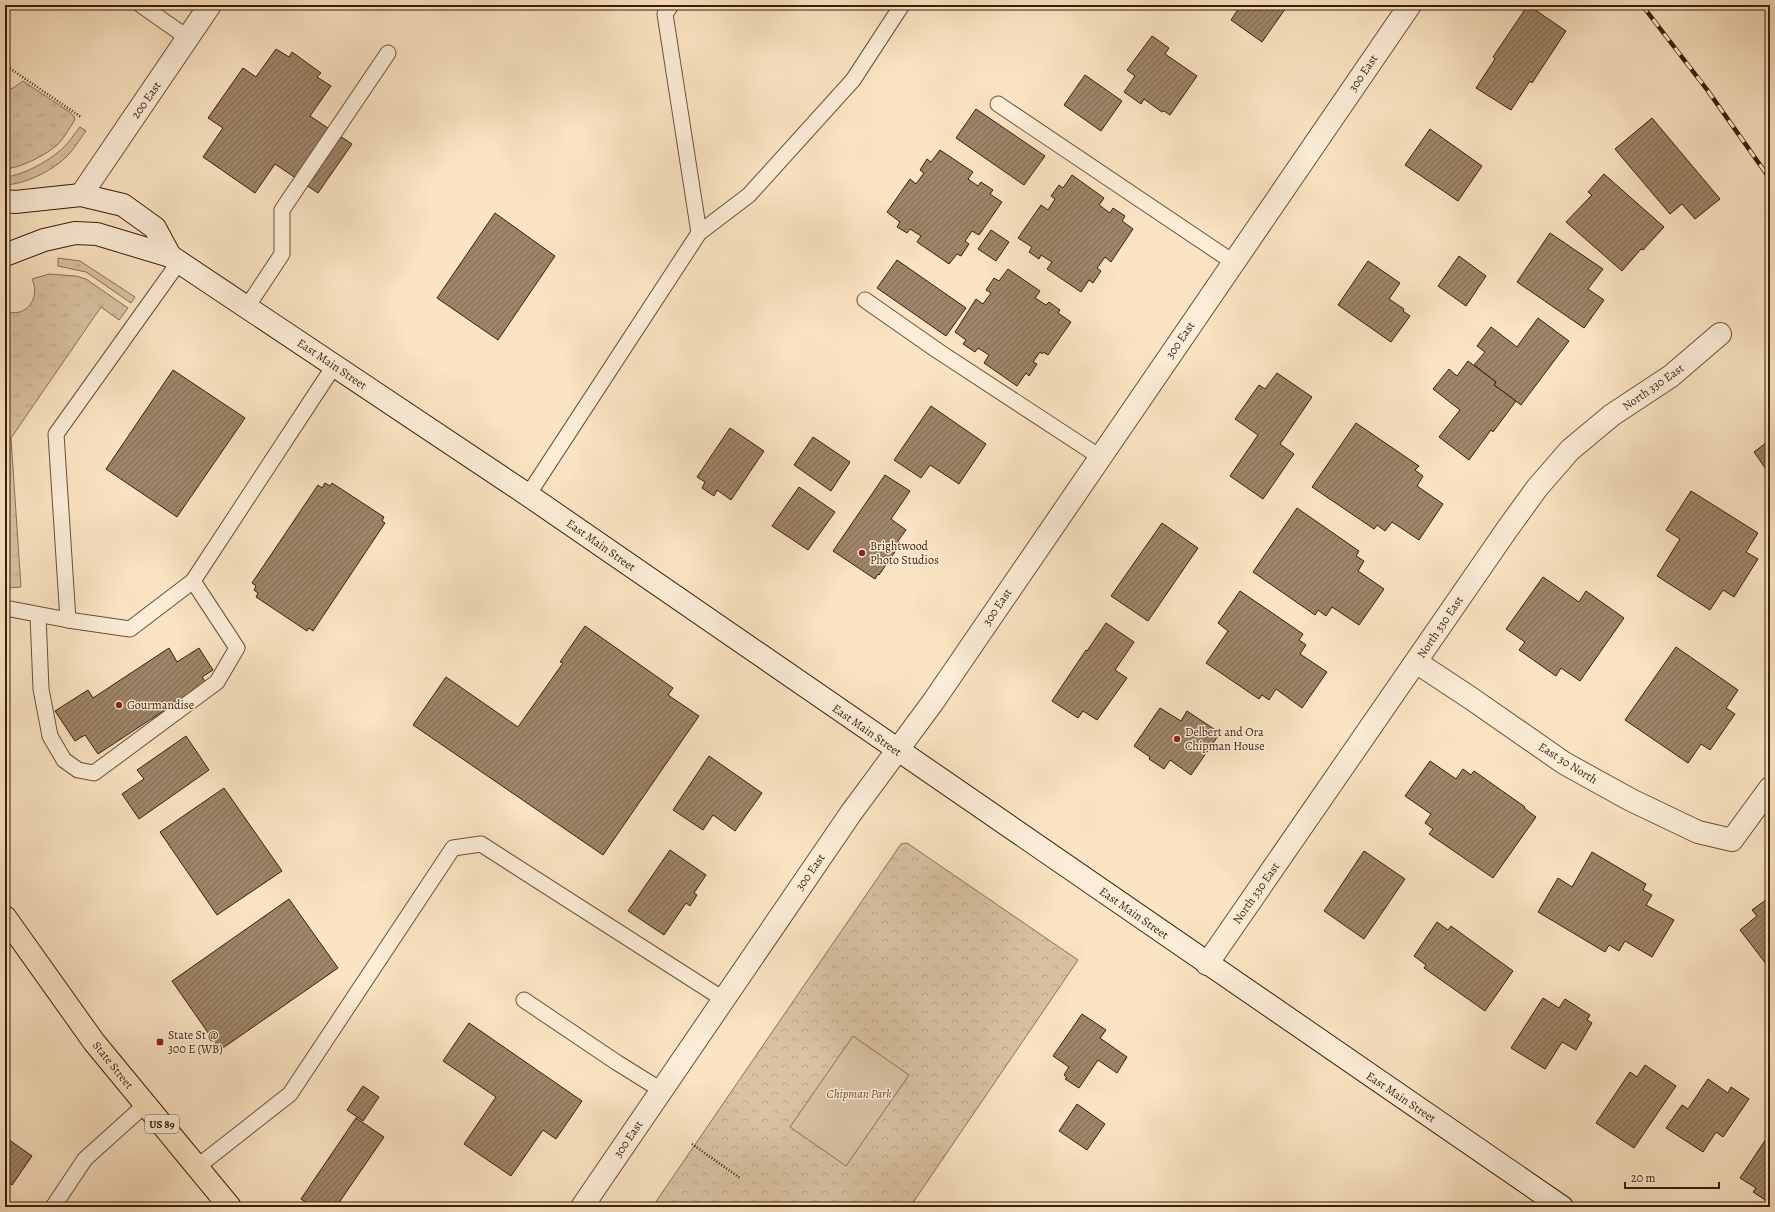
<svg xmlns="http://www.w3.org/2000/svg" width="1775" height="1212" font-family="Alegreya,serif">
  <defs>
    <pattern id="grass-tufts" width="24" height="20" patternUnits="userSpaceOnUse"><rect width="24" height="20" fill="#dac2a3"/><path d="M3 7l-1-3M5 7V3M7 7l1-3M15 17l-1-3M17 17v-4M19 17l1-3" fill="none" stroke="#bca68b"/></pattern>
    <pattern id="park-crowns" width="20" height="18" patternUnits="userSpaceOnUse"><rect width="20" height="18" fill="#dac2a3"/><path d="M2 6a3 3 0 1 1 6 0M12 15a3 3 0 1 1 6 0" fill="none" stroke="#bca68b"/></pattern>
    <pattern id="building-hatch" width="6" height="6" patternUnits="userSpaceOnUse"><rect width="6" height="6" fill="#9e8569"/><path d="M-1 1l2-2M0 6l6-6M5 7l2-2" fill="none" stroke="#826c54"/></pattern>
  </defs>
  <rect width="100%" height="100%" fill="#fbe4c3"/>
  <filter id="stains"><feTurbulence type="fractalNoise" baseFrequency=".005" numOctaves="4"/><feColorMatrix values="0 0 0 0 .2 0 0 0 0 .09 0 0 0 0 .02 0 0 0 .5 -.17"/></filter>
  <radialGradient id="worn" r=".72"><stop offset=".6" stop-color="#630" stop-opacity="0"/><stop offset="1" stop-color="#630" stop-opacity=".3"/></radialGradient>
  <g fill="url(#grass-tufts)" stroke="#8a7055">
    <path d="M23 81 71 113 75 118 74 121C69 129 63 140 56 146 44 156 20 168 5 169V91L13 88Z"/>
    <path d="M80 127 86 131C79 140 73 151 65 158 50 172 25 184 5 185V177C24 175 47 162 62 149 69 143 74 134 80 127Z"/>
    <path d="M58 258 80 261 135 297 131 303 86 272 58 266Z"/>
    <path d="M49 274 76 276 86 279 128 308 119 320 101 307 11 438 21 587 8 588 5 491V311C26 319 41 298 32 279Z"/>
  </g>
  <path fill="url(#park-crowns)" stroke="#8a7055" d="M907 843 1078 960 910 1207H660L655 1203 901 844Z"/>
  <path fill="#dac2a3" stroke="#8a7055" d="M853 1036 909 1075 846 1166 790 1127Z"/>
  <g fill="url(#building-hatch)" stroke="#391e07">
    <path d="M1241 5H1288L1262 42 1231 20Z"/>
    <path d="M1528 5 1566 31 1532 83 1530 81 1511 110 1476 88 1495 59 1493 57Z"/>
    <path d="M1152 36 1169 48 1165 54 1197 76 1170 115 1164 111 1162 112 1144 99 1141 104 1124 92 1135 76 1127 70Z"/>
    <path d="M276 49 289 57 292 52 321 73 317 77 331 86 310 116 352 144 318 193 275 164 255 193 203 157 223 128 208 118 243 68 256 77Z"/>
    <path d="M1085 75 1122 101 1101 131 1064 105Z"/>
    <path d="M976 109 1045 156 1024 185 956 138Z"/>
    <path d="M1652 118 1720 199 1695 219 1682 204 1670 214 1615 149Z"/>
    <path d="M1430 129 1482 166 1458 201 1405 165Z"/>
    <path d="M940 150 973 172 968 179 978 186 981 182 993 190 990 194 1002 202 979 235 972 231 965 241 969 244 961 256 957 254 949 264 917 242 921 236 910 229 907 233 897 227 900 222 887 212 910 179 916 184 924 173 920 170 927 159 931 162Z"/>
    <path d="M1604 174 1664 227 1643 250 1641 249 1622 271 1566 222 1592 195 1588 192Z"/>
    <path d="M1072 175 1104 198 1099 205 1110 213 1113 208 1125 216 1122 221 1133 229 1111 262 1105 257 1097 268 1101 271 1093 283 1089 280 1081 292 1047 269 1052 262 1041 255 1039 259 1029 252 1032 247 1018 238 1041 205 1048 210 1055 199 1051 196 1059 185 1063 188Z"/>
    <path d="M495 213 555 256 498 340 437 298Z"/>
    <path d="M991 230 1009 242 996 261 978 249Z"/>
    <path d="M1550 233 1603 269 1588 289 1604 300 1584 328 1517 282Z"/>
    <path d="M1459 256 1486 276 1466 306 1438 286Z"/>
    <path d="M897 260 966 308 946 336 877 288Z"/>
    <path d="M1368 261 1400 283 1389 299 1404 309 1403 311 1410 316 1391 342 1338 305Z"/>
    <path d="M1008 269 1040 291 1035 298 1046 305 1049 302 1060 310 1058 313 1071 322 1048 355 1043 352 1042 354 1040 352 1033 362 1037 364 1029 376 1026 373 1017 386 984 363 989 355 978 348 975 352 963 344 966 340 955 332 976 299 983 304 991 293 986 290 994 278 999 281Z"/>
    <path d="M1538 318 1569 341 1521 405 1494 385 1496 382 1474 365 1485 352 1477 346 1491 327 1517 347Z"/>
    <path d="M1468 361 1496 382 1494 385 1516 401 1493 432 1491 430 1469 460 1439 437 1460 410 1433 389 1449 369 1457 376Z"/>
    <path d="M173 370 245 418 177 517 106 469Z"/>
    <path d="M1277 373 1312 397 1280 444 1294 454 1263 499 1230 476 1258 435 1235 419 1259 385 1265 389Z"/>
    <path d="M931 406 986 444 959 484 930 465 921 478 894 460Z"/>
    <path d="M1356 423 1419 466 1415 470 1423 476 1417 486 1443 504 1419 540 1392 522 1385 531 1377 525 1374 529 1312 487Z"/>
    <path d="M730 428 764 451 731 500 717 490 714 496 702 488 705 482 697 477Z"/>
    <path d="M813 437 850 462 831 491 794 465Z"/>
    <path d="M1770 440V475L1754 452Z"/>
    <path d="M885 475 910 491 891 519 906 530 898 541 901 543 879 575 878 574 875 579 833 551Z"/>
    <path d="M325 483 330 486 332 483 384 517 382 521 385 523 313 631 309 628 307 631 256 597 258 593 254 590 256 586 252 583 318 485 322 488Z"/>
    <path d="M799 487 835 512 808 550 772 526Z"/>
    <path d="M1691 491 1758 533 1746 552 1758 559 1734 597 1723 590 1710 610 1657 576 1680 539 1666 530Z"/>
    <path d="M1297 508 1359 551 1356 556 1364 561 1358 571 1384 589 1359 625 1332 607 1326 616 1318 610 1315 615 1253 572Z"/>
    <path d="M1162 523 1198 548 1148 621 1111 596Z"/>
    <path d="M1543 577 1579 602 1586 591 1624 618 1580 681 1561 668 1556 676 1519 650 1525 642 1506 629Z"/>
    <path d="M1240 591 1303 634 1299 640 1306 645 1300 654 1327 672 1302 708 1276 689 1269 700 1262 695 1259 699 1206 663 1228 631 1218 623Z"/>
    <path d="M1106 623 1134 642 1115 670 1127 678 1097 720 1083 711 1078 718 1052 701 1086 650 1087 651Z"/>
    <path d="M585 626 673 688 668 695 699 716 603 855 413 725 446 677 518 727 563 663 560 662Z"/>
    <path d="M1676 647 1738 690 1726 708 1735 714 1710 750 1701 744 1688 763 1625 720Z"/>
    <path d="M169 648 177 662 199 648 213 670 202 677 206 683 98 754 85 735 75 741 55 711 88 690 93 698Z"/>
    <path d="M1160 708 1181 721 1187 711 1220 733 1191 775 1170 760 1164 769 1149 759 1150 757 1134 746Z"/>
    <path d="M186 736 209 770 139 819 122 794 144 779 137 770Z"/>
    <path d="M709 756 762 793 735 831 713 815 703 830 673 810Z"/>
    <path d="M1430 761 1456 779 1463 769 1471 775 1474 771 1525 807 1524 808 1536 817 1493 878 1429 834 1433 829 1425 823 1431 814 1405 796Z"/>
    <path d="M224 788 282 871 217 915 160 832Z"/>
    <path d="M670 850 706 875 694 893 697 895 690 906 686 903 664 935 628 911Z"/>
    <path d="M1364 851 1405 879 1364 939 1324 911Z"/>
    <path d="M1592 852 1646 884 1643 890 1652 895 1646 905 1674 920 1652 957 1625 941 1619 951 1609 945 1605 952 1538 912 1558 878 1572 887Z"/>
    <path d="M1770 897V969L1740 930 1757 916 1752 910Z"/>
    <path d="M289 899 338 968 220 1050 172 981Z"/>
    <path d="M1437 922 1448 930 1451 926 1513 971 1485 1011 1424 968 1426 965 1414 956Z"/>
    <path d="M1543 998 1559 1008 1565 999 1590 1015 1587 1020 1592 1023 1576 1050 1562 1042 1545 1069 1511 1048Z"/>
    <path d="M1082 1014 1106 1030 1100 1038 1127 1057 1117 1073 1098 1060 1079 1088 1065 1079 1067 1078 1064 1075 1069 1067 1053 1056Z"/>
    <path d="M469 1023 582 1101 556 1139 543 1130 511 1176 464 1144 496 1097 443 1061Z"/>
    <path d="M1645 1065 1676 1086 1634 1148 1596 1123 1630 1072 1637 1077Z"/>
    <path d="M1708 1079 1728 1093 1731 1087 1749 1099 1723 1137 1716 1132 1703 1152 1666 1128 1682 1105 1688 1109Z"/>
    <path d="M363 1086 379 1097 363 1121 347 1110Z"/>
    <path d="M1077 1104 1105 1124 1087 1150 1059 1131Z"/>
    <path d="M356 1118 384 1137 336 1207H313L301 1199Z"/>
    <path d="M5 1137 32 1156 12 1185 5 1180Z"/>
    <path d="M1766 1139 1770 1142V1203L1753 1192 1756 1188 1740 1178Z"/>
  </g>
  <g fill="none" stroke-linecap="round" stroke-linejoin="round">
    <defs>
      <g id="service">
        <path d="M141 5 188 38"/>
        <path d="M671 5 665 14 699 233"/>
        <path d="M998 104 1233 262"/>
        <path d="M865 300 938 351 1100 457"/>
        <path d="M247 307 282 254V210L388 53"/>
        <path d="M528 495 699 233 749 195 853 80 902 5"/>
        <path d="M5 608 68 620 56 434 179 262"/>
        <path d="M38 615 41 689 50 736 64 760 78 770 94 773 217 682 237 648 193 581"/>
        <path d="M68 620 130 629 193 581 334 366"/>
        <path d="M524 1000 616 1062 661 1090"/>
        <path d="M197 1167 290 1094 453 848 481 844 723 999"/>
        <path d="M53 1207 85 1159 146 1104"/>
      </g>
      <g id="minor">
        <path d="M81 195 210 5"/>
        <path d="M1416 662 1472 699 1564 763 1631 800 1698 832 1732 840 1770 788"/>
        <path d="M1207 964 1508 528 1537 488 1570 450 1612 415 1671 376 1720 334"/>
        <path d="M582 1207 851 813 933 702 1410 5"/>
      </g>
      <g id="secondary">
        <path d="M5 201 15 202 81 195 123 205 155 228 170 256"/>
        <path d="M5 255 44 240 75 233 97 234 170 256 179 262 528 495 1562 1207"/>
      </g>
      <path id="primary" d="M5 917 94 1042 230 1207"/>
    </defs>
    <use href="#service" stroke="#6a5036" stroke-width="17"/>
    <use href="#minor" stroke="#6a5036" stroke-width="24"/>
    <use href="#secondary" stroke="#391e07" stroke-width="24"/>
    <use href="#primary" stroke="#391e07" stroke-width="24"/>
    <g stroke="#391e07" stroke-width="2.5" stroke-dasharray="1 2" stroke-linecap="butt">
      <path d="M5 65 81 117"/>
      <path d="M692 1144 740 1178"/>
    </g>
    <use href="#service" stroke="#fcedd8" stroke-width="15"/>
    <use href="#minor" stroke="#fcedd8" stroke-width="22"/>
    <use href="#secondary" stroke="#fcedd8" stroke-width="22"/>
    <use href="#primary" stroke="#fbe4c3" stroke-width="22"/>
    <defs>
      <path id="rail" d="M1642 5 1708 91 1770 179"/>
    </defs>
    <use href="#rail" stroke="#391e07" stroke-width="4.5"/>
    <use href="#rail" stroke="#fcedd8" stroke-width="3" stroke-dasharray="9" stroke-linecap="butt"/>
  </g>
  <g fill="#8f2418" stroke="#fcedd8" stroke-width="1.5">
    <circle cx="862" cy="553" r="4"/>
    <circle cx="119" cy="705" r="4"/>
    <circle cx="1177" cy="739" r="4"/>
    <rect x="156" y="1038" width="8" height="8" rx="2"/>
  </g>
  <g text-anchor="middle" stroke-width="3" stroke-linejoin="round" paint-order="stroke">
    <rect fill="#fcedd8" stroke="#745c46" stroke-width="1" x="145" y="1115" width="34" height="18" rx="3"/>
    <g font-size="11" font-weight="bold" fill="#391e07">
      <text x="162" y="1128">US 89</text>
    </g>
    <g font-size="12" fill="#391e07" stroke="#fcedd8">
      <text transform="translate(1363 73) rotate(-56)" y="4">300 East</text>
      <text transform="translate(146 100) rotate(-55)" y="4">200 East</text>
      <text transform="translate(1180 340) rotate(-56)" y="4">300 East</text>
      <text transform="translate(332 364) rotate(34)" y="4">East Main Street</text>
      <text transform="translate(1653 387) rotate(-35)" y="4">North 330 East</text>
      <text transform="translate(601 545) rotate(35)" y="4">East Main Street</text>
      <text transform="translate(997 607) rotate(-56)" y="4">300 East</text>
      <text transform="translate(1440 627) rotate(-56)" y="4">North 330 East</text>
      <text transform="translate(867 730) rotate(35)" y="4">East Main Street</text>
      <text transform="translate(1568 763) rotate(32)" y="4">East 30 North</text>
      <text transform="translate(810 872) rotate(-55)" y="4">300 East</text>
      <text transform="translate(1256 893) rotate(-55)" y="4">North 330 East</text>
      <text transform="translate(1134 913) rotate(35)" y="4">East Main Street</text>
      <text transform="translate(113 1065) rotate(51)" y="4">State Street</text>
      <text transform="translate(1401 1097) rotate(34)" y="4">East Main Street</text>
      <text transform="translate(628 1139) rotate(-56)" y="4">300 East</text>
    </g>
    <g font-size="12" fill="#391e07" stroke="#fcedd8" text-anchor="start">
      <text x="870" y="550">Brightwood<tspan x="870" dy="14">Photo Studios</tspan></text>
      <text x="127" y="709">Gourmandise</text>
      <text x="1185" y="736">Delbert and Ora<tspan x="1185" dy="14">Chipman House</tspan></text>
      <text x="168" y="1039">State St @<tspan x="168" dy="14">300 E (WB)</tspan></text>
    </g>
    <g font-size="12" font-style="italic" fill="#694f36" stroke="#fcedd8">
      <text x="859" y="1098">Chipman Park</text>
    </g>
  </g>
  <rect width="1775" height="1212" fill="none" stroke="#fbe4c3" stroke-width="20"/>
  <rect x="6" y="6" width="1763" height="1200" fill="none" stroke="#391e07" stroke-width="2"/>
  <rect x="10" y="10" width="1755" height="1192" fill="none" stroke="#391e07"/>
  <path d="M1625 1182v6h94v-6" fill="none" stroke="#391e07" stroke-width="2"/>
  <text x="1631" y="1182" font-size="12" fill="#391e07" stroke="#fcedd8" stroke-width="3" paint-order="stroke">20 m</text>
  <rect width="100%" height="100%" filter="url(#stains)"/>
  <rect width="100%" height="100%" fill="url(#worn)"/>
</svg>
